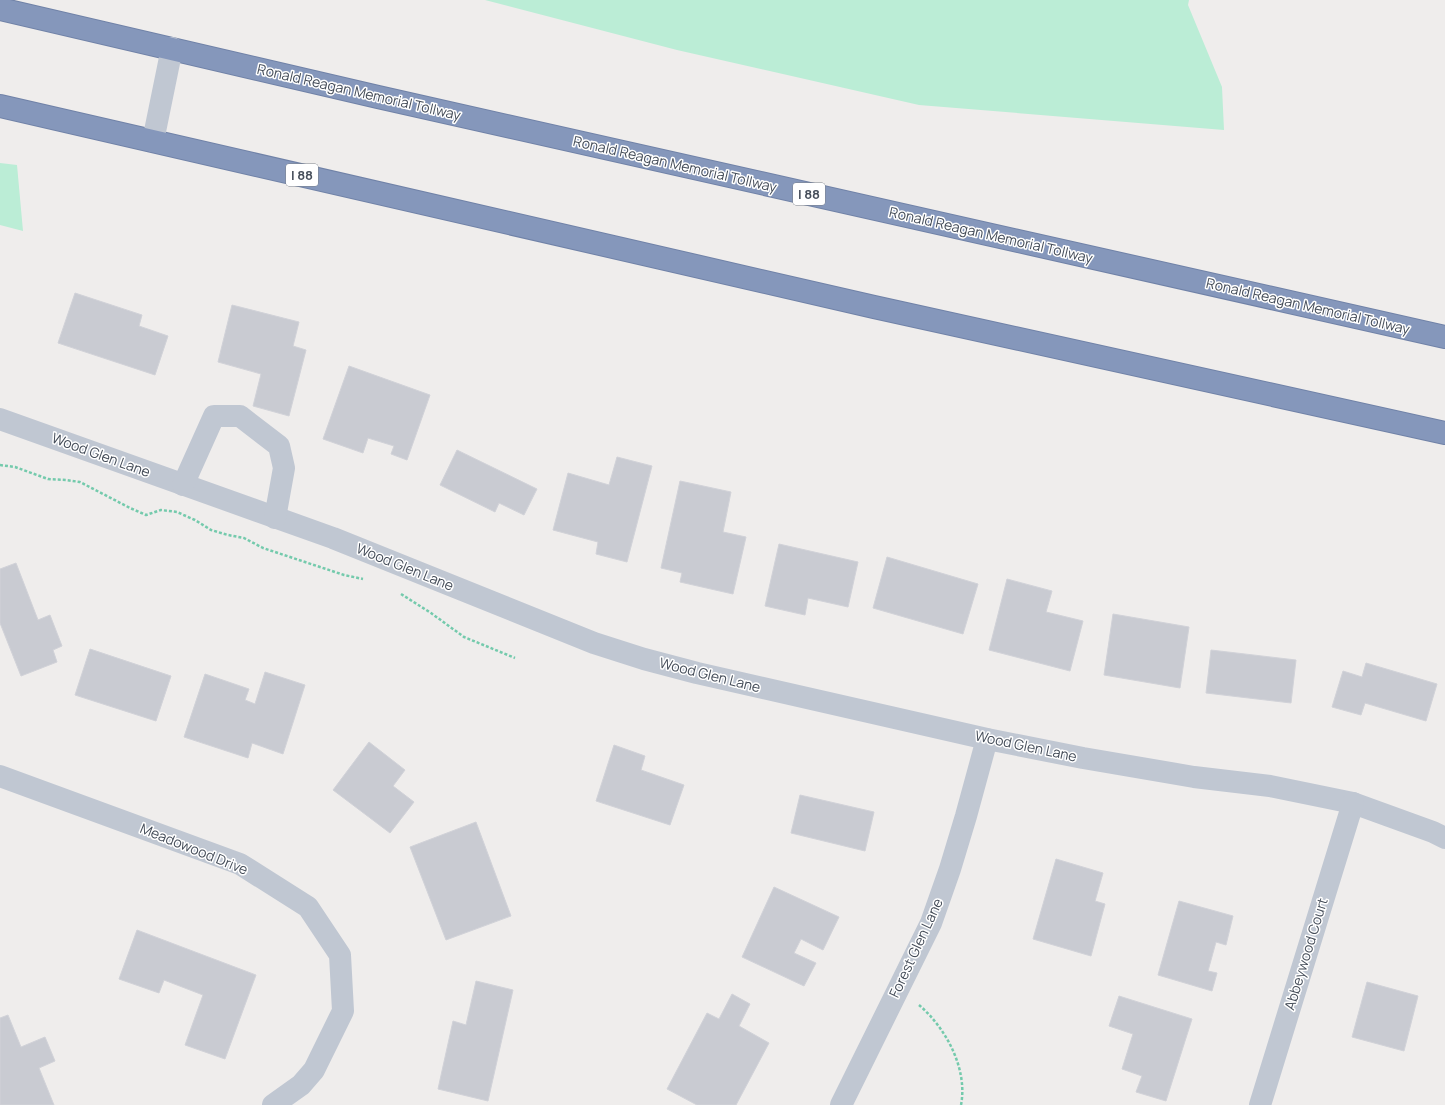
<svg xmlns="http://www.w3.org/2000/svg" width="1445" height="1105" font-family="Manrope,sans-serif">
  <rect width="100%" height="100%" fill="#efedec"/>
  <g fill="#bbedd6">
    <path d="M485 0H1189L1188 5 1222 87 1224 130 919 105 677 50Z"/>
    <path d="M0 163 17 165 23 231 0 225Z"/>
  </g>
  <g fill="#c9cbd2" stroke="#d1d2d8">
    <path d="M75 293 142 315 139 326 168 336 155 375 58 343Z"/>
    <path d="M232 305 299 322 293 346 306 350 289 416 253 406 261 374 218 362Z"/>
    <path d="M349 366 430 395 407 460 391 454 394 446 368 438 363 453 323 439Z"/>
    <path d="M457 450 537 489 524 515 499 503 495 512 440 485Z"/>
    <path d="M617 457 652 466 627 562 596 554 598 542 553 530 568 473 609 485Z"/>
    <path d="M680 481 731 492 723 532 746 537 733 594 680 582 682 573 661 568Z"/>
    <path d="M779 544 858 562 848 607 808 598 805 615 765 606Z"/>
    <path d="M887 557 978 584 963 634 873 608Z"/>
    <path d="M16 563 38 620 50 615 62 646 53 650 57 662 21 676 0 623V569Z"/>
    <path d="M1007 579 1052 591 1046 612 1083 621 1070 671 989 650Z"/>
    <path d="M1113 614 1189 627 1180 688 1104 675Z"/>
    <path d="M90 649 171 676 156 721 75 695Z"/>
    <path d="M1211 650 1296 660 1291 703 1206 693Z"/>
    <path d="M1366 663 1437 684 1426 721 1365 703 1361 715 1332 707 1343 671 1362 677Z"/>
    <path d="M265 672 305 685 283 754 252 743 248 758 184 737 205 674 249 689 245 700 255 704Z"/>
    <path d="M369 742 405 770 393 786 414 802 390 833 333 790Z"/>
    <path d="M614 745 645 756 641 770 684 785 670 825 596 801Z"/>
    <path d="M800 795 874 812 865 851 791 833Z"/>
    <path d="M476 822 511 916 446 940 410 847Z"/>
    <path d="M1056 859 1103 873 1095 901 1105 904 1091 956 1033 939Z"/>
    <path d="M774 887 839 917 823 950 801 939 794 953 816 963 804 986 742 957Z"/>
    <path d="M1179 901 1233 916 1226 945 1216 942 1208 971 1217 973 1212 991 1158 975Z"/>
    <path d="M137 930 256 975 225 1059 185 1045 203 995 164 980 159 993 119 979Z"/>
    <path d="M476 981 513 990 488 1101 438 1089 453 1021 466 1025Z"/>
    <path d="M1367 982 1418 996 1404 1051 1352 1037Z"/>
    <path d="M732 994 750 1004 739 1026 769 1043 736 1105H697L667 1089 707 1013 719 1019Z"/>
    <path d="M1119 996 1192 1019 1166 1101 1136 1092 1142 1076 1122 1069 1133 1034 1109 1026Z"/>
    <path d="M8 1015 21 1047 45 1037 55 1061 39 1068 54 1105H0V1018Z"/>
  </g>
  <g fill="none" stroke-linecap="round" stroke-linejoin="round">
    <defs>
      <g id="highway">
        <path d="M0 9 378 97 1445 337"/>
        <path d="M0 106 874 307 1445 433"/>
      </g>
    </defs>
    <use href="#highway" stroke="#7082a7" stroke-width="24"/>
    <g stroke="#74caac" stroke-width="2.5" stroke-dasharray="3 2" stroke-linecap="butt">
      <path d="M0 465 15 467 48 479 66 480 80 482 130 508 146 515 161 510 177 512 195 520 211 530 228 535 244 538 263 548 344 575 363 579"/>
      <path d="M401 594 431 613 464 637 515 658"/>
      <path d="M919 1005C946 1028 968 1069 961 1105"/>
    </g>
    <g stroke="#c0c7d2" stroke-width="22">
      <path d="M153 141 172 48"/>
      <path d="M0 419 333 538 594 643 644 659 697 673 987 739 1083 758 1194 777 1270 786 1353 803 1433 832 1445 838"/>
      <path d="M183 485 214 416H240L279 446 284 468 275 518"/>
      <path d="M0 776 240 864 308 907 340 955 343 1011 314 1070 301 1085 273 1105"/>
      <path d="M841 1105 931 923 950 869 966 816 987 739"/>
      <path d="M1260 1105 1353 803"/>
    </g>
    <use href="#highway" stroke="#8597bb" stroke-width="22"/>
  </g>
  <g text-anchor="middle" stroke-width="3" stroke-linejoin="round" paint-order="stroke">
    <g fill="#fff" stroke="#7d828b" stroke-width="1">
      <rect x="286" y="164" width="32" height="22" rx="3"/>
      <rect x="793" y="183" width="32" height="22" rx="3"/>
    </g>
    <g font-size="13" font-weight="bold" fill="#454d59">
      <text x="302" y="180">I 88</text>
      <text x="809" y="199">I 88</text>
    </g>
    <g font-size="14" fill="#454d59" stroke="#fff">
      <text transform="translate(359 92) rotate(13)" y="5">Ronald Reagan Memorial Tollway</text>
      <text transform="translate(675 164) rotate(13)" y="5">Ronald Reagan Memorial Tollway</text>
      <text transform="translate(991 235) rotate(13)" y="5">Ronald Reagan Memorial Tollway</text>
      <text transform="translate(1308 306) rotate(13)" y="5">Ronald Reagan Memorial Tollway</text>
      <text transform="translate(101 455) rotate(20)" y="5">Wood Glen Lane</text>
      <text transform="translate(405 567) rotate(22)" y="5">Wood Glen Lane</text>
      <text transform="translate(710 675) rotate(14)" y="5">Wood Glen Lane</text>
      <text transform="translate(1026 746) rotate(12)" y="5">Wood Glen Lane</text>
      <text transform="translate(194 849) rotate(22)" y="5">Meadowood Drive</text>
      <text transform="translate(916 948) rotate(-65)" y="5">Forest Glen Lane</text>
      <text transform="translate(1306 954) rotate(-73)" y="5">Abbeywood Court</text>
    </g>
  </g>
</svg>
